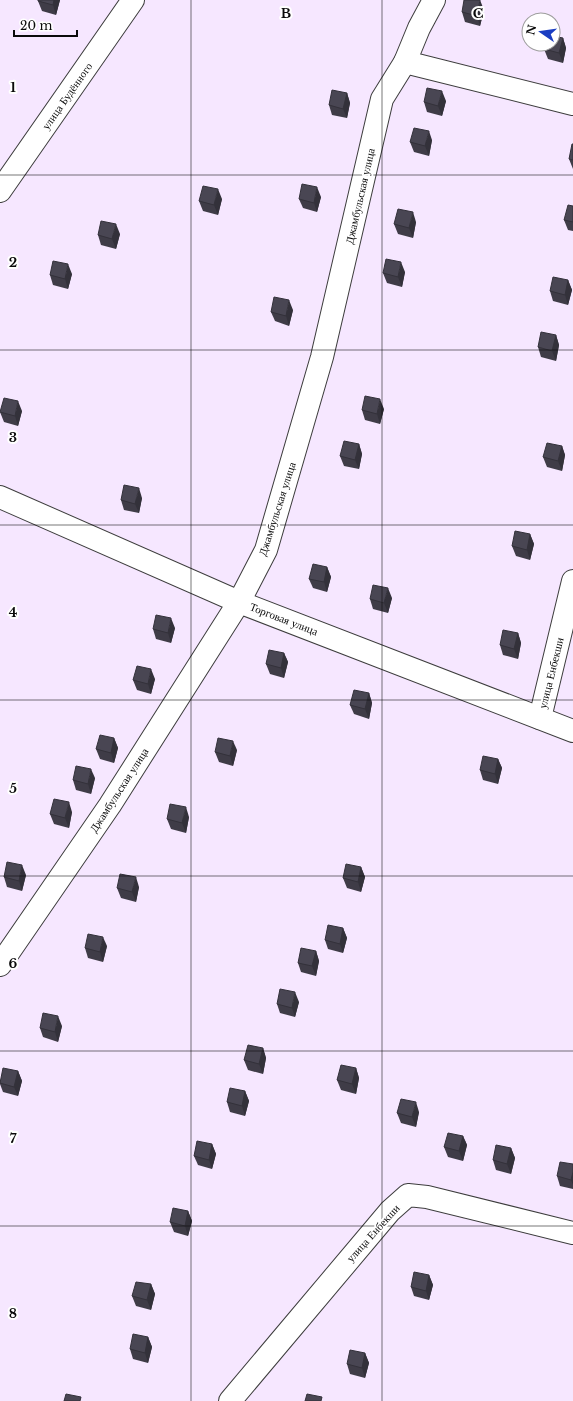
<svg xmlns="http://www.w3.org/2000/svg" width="573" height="1401" font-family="'Libre Baskerville',serif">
  <rect width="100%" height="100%" fill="#f6e7ff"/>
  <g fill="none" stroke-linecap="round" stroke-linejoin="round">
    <defs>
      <g id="minor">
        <path d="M405 62 573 104"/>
        <path d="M0 191 133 0"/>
        <path d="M0 497 239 602 573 731"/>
        <path d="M540 718 573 581"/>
        <path d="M0 965 110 805 239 602 266 550 322 357 382 99 405 62 419 28 434 0"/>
        <path d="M230 1401 390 1211 408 1195 427 1197 573 1233"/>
      </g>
    </defs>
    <use href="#minor" stroke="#3d3d3d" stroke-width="24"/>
    <use href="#minor" stroke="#fff" stroke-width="22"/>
  </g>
  <g fill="#3f3c47">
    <path d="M38 0H60L56 15 42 11 38 1Z"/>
    <path d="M484 10 480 26 465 22 462 12Z"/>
    <path d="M563 38 566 48 563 63 548 59 544 49Z"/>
    <path d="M347 93 350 103 347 118 332 115 329 105Z"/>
    <path d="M446 101 442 116 427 112 424 102Z"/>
    <path d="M432 140 429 156 414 152 410 142Z"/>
    <path d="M573 144V169L569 159Z"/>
    <path d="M321 197 317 212 303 208 299 199Z"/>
    <path d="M222 199 218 215 203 211 199 201Z"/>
    <path d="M573 206V231L568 230 564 220Z"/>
    <path d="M416 222 413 238 398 234 394 224Z"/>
    <path d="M120 234 116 249 101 245 98 235Z"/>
    <path d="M405 272 402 287 387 283 383 273Z"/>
    <path d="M72 274 68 289 53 285 50 275Z"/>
    <path d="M568 280 572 290 568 305 553 301 550 291Z"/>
    <path d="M293 310 289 326 275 321 271 312Z"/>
    <path d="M556 335 559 345 556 361 541 357 538 347Z"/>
    <path d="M384 409 380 424 365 420 362 410Z"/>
    <path d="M22 411 18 426 4 422 0 412Z"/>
    <path d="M359 444 362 454 359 469 344 466 340 456Z"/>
    <path d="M562 446 565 455 562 471 547 467 543 457Z"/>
    <path d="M142 498 139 513 124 510 121 500Z"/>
    <path d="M530 534 534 544 530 560 516 556 512 546Z"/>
    <path d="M327 567 331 577 327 592 313 588 309 579Z"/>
    <path d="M392 598 388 613 373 609 370 599Z"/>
    <path d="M175 628 171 643 156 639 153 629Z"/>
    <path d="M518 633 521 643 518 659 503 655 500 645Z"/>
    <path d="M284 653 288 662 284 678 270 674 266 664Z"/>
    <path d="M155 679 151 694 137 690 133 680Z"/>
    <path d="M369 693 372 703 369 719 354 714 350 705Z"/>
    <path d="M114 738 118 748 114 763 100 759 96 749Z"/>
    <path d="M237 750 233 766 219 762 215 752Z"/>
    <path d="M498 759 502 768 498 784 483 780 480 770Z"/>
    <path d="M95 778 91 794 76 790 73 780Z"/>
    <path d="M72 812 69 828 54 824 50 814Z"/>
    <path d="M189 817 186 833 171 829 167 819Z"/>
    <path d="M361 867 365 877 361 892 347 888 343 878Z"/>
    <path d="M26 875 22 891 7 887 4 877Z"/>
    <path d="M139 887 136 902 121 898 117 888Z"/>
    <path d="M343 928 347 938 343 953 328 949 325 940Z"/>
    <path d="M107 946 103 962 88 958 85 948Z"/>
    <path d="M316 951 319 961 316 976 301 972 298 963Z"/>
    <path d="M299 1002 295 1017 280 1013 277 1004Z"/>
    <path d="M62 1026 58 1042 43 1037 40 1028Z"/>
    <path d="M263 1048 266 1058 263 1074 248 1070 244 1060Z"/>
    <path d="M356 1068 359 1078 356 1094 341 1090 337 1080Z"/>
    <path d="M18 1071 22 1081 18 1096 3 1092 0 1084V1080Z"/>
    <path d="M245 1091 249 1101 245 1116 230 1112 227 1102Z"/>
    <path d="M419 1112 416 1127 401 1123 397 1113Z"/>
    <path d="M463 1136 467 1145 463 1161 448 1157 444 1147Z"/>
    <path d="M212 1144 216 1154 212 1169 198 1165 194 1156Z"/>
    <path d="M511 1148 515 1158 511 1174 496 1170 493 1160Z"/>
    <path d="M573 1164V1189L560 1186 557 1176Z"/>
    <path d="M188 1211 192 1221 188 1236 174 1232 170 1222Z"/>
    <path d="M429 1275 433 1285 429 1300 414 1296 411 1287Z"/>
    <path d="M151 1284 155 1294 151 1310 136 1306 132 1296Z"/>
    <path d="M148 1337 152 1347 148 1363 133 1359 130 1349Z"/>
    <path d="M365 1353 369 1363 365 1378 350 1374 347 1364Z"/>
  </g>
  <g fill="#33313a">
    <path d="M54 0H60L56 15 53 5Z"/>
    <path d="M480 0 484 10 480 26 477 16Z"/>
    <path d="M563 38 566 48 563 63 559 53Z"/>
    <path d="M442 91 446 101 442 116 438 106Z"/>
    <path d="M347 93 350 103 347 118 343 109Z"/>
    <path d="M429 131 432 140 429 156 425 146Z"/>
    <path d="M317 187 321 197 317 212 314 203Z"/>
    <path d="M218 189 222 199 218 215 214 205Z"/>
    <path d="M413 212 416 222 413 238 409 228Z"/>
    <path d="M116 224 120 234 116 249 112 239Z"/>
    <path d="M401 262 405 272 402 287 398 277Z"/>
    <path d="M68 264 72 274 68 289 65 279Z"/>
    <path d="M568 280 572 290 568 305 565 295Z"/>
    <path d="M289 300 293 310 289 326 286 316Z"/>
    <path d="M556 335 559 345 556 361 552 351Z"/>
    <path d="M380 399 384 409 380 424 377 414Z"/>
    <path d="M18 401 22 411 18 426 15 416Z"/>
    <path d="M359 444 362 454 359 469 355 460Z"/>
    <path d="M562 446 565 455 562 471 558 461Z"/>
    <path d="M139 488 142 498 139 513 135 504Z"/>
    <path d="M530 534 534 544 530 560 527 550Z"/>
    <path d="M327 567 331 577 327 592 324 582Z"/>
    <path d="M388 588 392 598 388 613 384 603Z"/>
    <path d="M171 618 175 628 171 643 168 633Z"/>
    <path d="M518 633 521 643 518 659 514 649Z"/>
    <path d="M284 653 288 662 284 678 281 668Z"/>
    <path d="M151 669 155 679 151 694 148 684Z"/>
    <path d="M369 693 372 703 369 719 365 709Z"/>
    <path d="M114 738 118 748 114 763 111 753Z"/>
    <path d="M233 741 237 750 233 766 230 756Z"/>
    <path d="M498 759 502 768 498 784 495 774Z"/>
    <path d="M91 769 95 778 91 794 88 784Z"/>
    <path d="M69 802 72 812 69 828 65 818Z"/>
    <path d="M186 807 189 817 186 833 182 823Z"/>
    <path d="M22 865 26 875 22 891 19 881Z"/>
    <path d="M361 867 365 877 361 892 358 882Z"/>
    <path d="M136 877 139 887 136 902 132 892Z"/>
    <path d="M343 928 347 938 343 953 340 944Z"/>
    <path d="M103 937 107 946 103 962 100 952Z"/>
    <path d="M316 951 319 961 316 976 312 966Z"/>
    <path d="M295 992 299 1002 295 1017 292 1008Z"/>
    <path d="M58 1016 62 1026 58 1042 55 1032Z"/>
    <path d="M263 1048 266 1058 263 1074 259 1064Z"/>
    <path d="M356 1068 359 1078 356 1094 352 1084Z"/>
    <path d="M18 1071 22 1081 18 1096 14 1087Z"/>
    <path d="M245 1091 249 1101 245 1116 242 1106Z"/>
    <path d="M416 1102 419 1112 416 1127 412 1117Z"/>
    <path d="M463 1136 467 1145 463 1161 459 1151Z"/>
    <path d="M212 1144 216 1154 212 1169 209 1160Z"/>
    <path d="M511 1148 515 1158 511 1174 507 1164Z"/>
    <path d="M573 1172V1185L571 1180Z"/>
    <path d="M188 1211 192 1221 188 1236 185 1226Z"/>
    <path d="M429 1275 433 1285 429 1300 426 1291Z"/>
    <path d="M151 1284 155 1294 151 1310 147 1300Z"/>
    <path d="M148 1337 152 1347 148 1363 145 1353Z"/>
    <path d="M365 1353 369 1363 365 1378 362 1368Z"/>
  </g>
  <g fill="#494653" stroke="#33313a">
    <path d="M38 0H54L53 5 38 1Z"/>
    <path d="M464 0H480L477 16 462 12Z"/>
    <path d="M553 36 563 38 559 53 544 49 545 44H553Z"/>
    <path d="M427 88 442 91 438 106 424 102Z"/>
    <path d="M332 90 347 93 343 109 329 105Z"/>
    <path d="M414 128 429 131 425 146 410 142Z"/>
    <path d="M572 144H573V160L569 159Z"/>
    <path d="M302 184 317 187 314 203 299 199Z"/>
    <path d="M203 186 218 189 214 205 199 201Z"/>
    <path d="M568 205 573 206V222L564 220Z"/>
    <path d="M398 209 413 212 409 228 394 224Z"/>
    <path d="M101 221 116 224 112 239 98 235Z"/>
    <path d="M386 259 401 262 398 277 383 273Z"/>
    <path d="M53 261 68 264 65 279 50 275Z"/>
    <path d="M553 277 568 280 565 295 550 291Z"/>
    <path d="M274 297 289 300 286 316 271 312Z"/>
    <path d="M541 332 556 335 552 351 538 347Z"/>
    <path d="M365 396 380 399 377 414 362 410Z"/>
    <path d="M4 398 18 401 15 416 0 412Z"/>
    <path d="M344 441 359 444 355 460 340 456Z"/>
    <path d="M547 443 562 446 558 461 543 457Z"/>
    <path d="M124 485 139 488 135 504 121 500Z"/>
    <path d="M515 531 530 534 527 550 512 546Z"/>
    <path d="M313 564 327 567 324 582 309 579Z"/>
    <path d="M373 585 388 588 384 603 370 599Z"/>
    <path d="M156 615 171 618 168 633 153 629Z"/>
    <path d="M503 630 518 633 514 649 500 645Z"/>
    <path d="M269 650 284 653 281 668 266 664Z"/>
    <path d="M137 666 151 669 148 684 133 680Z"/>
    <path d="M354 690 369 693 365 709 350 705Z"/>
    <path d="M100 735 114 738 111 753 96 749Z"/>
    <path d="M218 738 233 741 230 756 215 752Z"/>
    <path d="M483 756 498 759 495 774 480 770Z"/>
    <path d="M76 766 91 769 88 784 73 780Z"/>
    <path d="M54 799 69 802 65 818 50 814Z"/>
    <path d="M170 804 186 807 182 823 167 819Z"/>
    <path d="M7 862 22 865 19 881 4 877Z"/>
    <path d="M346 864 361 867 358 882 343 878Z"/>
    <path d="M120 874 136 877 132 892 117 888Z"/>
    <path d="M328 925 343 928 340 944 325 940Z"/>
    <path d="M88 934 103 937 100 952 85 948Z"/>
    <path d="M301 948 316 951 312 966 298 963Z"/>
    <path d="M280 989 295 992 292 1008 277 1004Z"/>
    <path d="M43 1013 58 1016 55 1032 40 1028Z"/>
    <path d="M248 1045 263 1048 259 1064 244 1060Z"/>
    <path d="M341 1065 356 1068 352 1084 337 1080Z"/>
    <path d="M3 1068 18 1071 14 1087 0 1083Z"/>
    <path d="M230 1088 245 1091 242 1106 227 1102Z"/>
    <path d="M401 1099 416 1102 412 1117 397 1113Z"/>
    <path d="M448 1133 463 1136 459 1151 444 1147Z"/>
    <path d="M197 1141 212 1144 209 1160 194 1156Z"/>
    <path d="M496 1145 511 1148 507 1164 493 1160Z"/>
    <path d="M560 1162 573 1164V1172L571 1180 557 1176Z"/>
    <path d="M173 1208 188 1211 185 1226 170 1222Z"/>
    <path d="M414 1272 429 1275 426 1291 411 1287Z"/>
    <path d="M136 1282 151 1284 147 1300 132 1296Z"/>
    <path d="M133 1334 148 1337 145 1353 130 1349Z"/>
    <path d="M350 1350 365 1353 362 1368 347 1364Z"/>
    <path d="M66 1394 81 1397 80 1401H64Z"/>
    <path d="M307 1394 322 1397 321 1401H305Z"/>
  </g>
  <path fill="none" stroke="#0a0a0a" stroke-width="1" stroke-opacity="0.55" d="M191 0V1401M382 0V1401M0 175H573M0 350H573M0 525H573M0 700H573M0 876H573M0 1051H573M0 1226H573"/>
  <g text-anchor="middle" stroke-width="4" stroke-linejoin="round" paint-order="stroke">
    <g font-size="11" fill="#0a0a0a" stroke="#fff">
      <text transform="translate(67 96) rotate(-55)" y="4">улица Будённого</text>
      <text transform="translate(360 196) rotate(-77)" y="4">Джамбульская улица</text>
      <text transform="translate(277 509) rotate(-72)" y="4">Джамбульская улица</text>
      <text transform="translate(284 619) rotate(21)" y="4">Торговая улица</text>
      <text transform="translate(551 673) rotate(-76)" y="4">улица Енбекши</text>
      <text transform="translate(119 790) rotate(-57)" y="4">Джамбульская улица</text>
      <text transform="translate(373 1233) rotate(-48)" y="4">улица Енбекши</text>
    </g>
  </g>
  <g font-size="13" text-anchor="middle" font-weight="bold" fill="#0a0a0a" stroke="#fff" stroke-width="4" stroke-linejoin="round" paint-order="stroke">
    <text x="286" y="18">B</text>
    <text x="478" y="18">C</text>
    <text x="13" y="92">1</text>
    <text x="13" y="267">2</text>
    <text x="13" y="442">3</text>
    <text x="13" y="617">4</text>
    <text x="13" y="793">5</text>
    <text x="13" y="968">6</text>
    <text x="13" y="1143">7</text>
    <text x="13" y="1318">8</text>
  </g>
  <g transform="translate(541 32) rotate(283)"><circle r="19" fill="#ffffff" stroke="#9d9d9d"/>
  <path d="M0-3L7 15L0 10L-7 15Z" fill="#1a3dc2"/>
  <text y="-6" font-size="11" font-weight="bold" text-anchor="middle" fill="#0a0a0a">N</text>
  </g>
  <path d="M14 30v6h63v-6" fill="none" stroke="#0a0a0a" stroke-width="2"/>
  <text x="20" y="30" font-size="12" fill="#0a0a0a" stroke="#ffffff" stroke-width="3" paint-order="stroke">20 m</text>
</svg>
